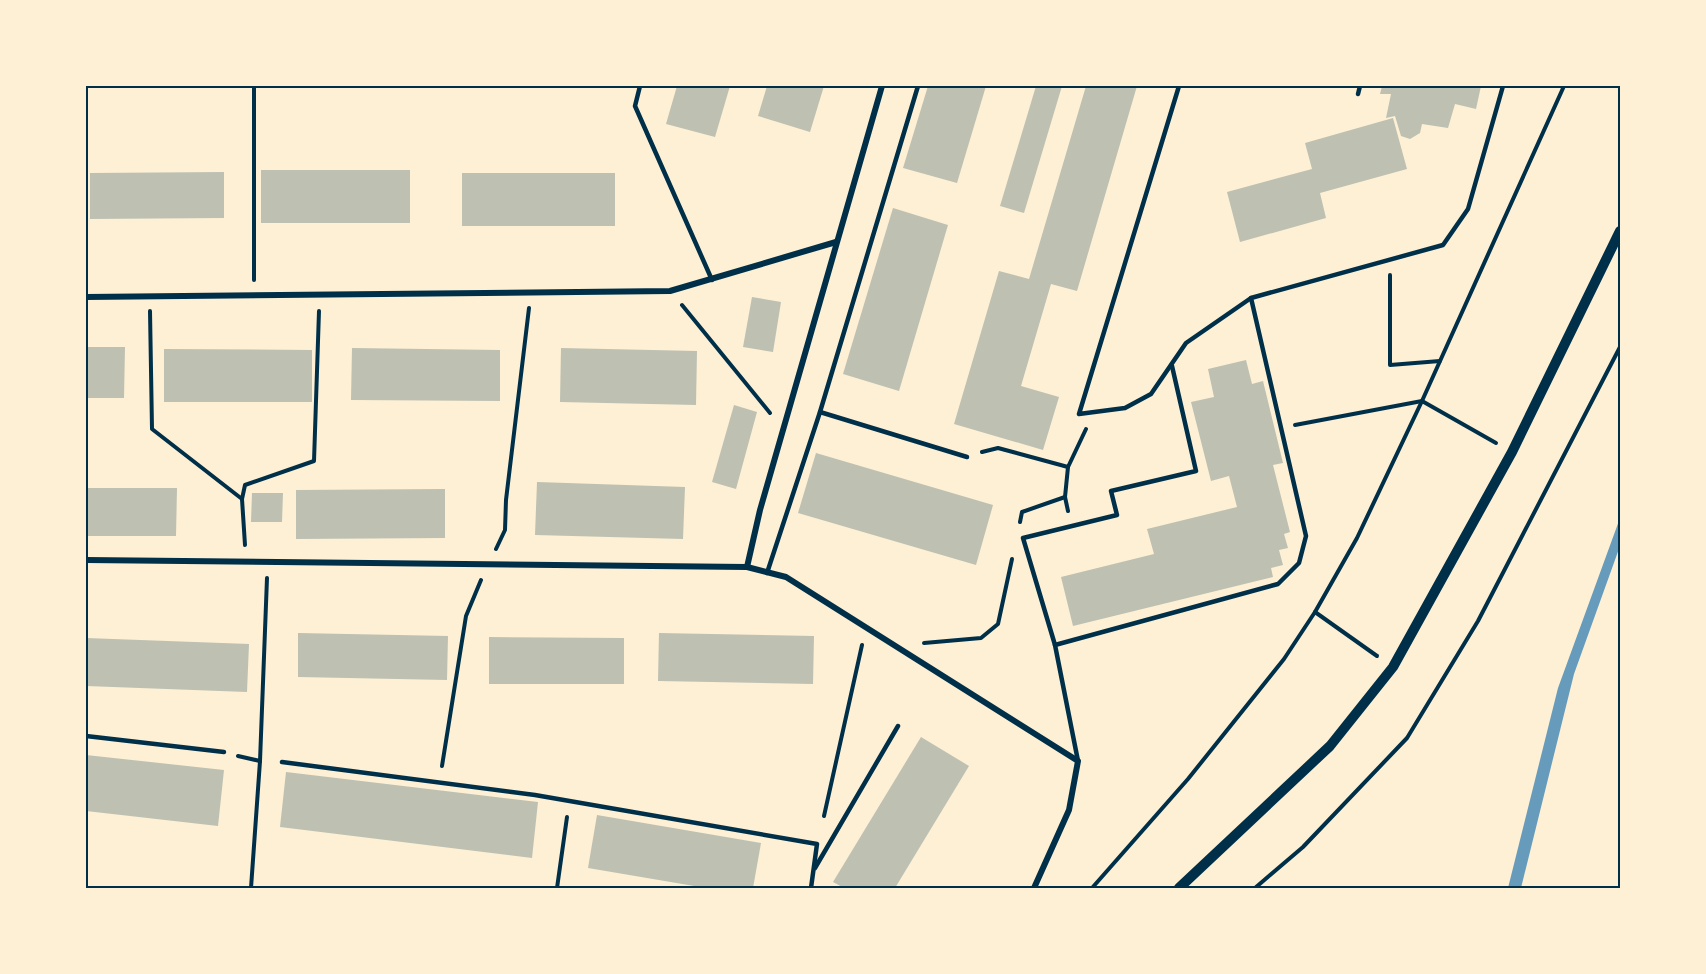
<svg xmlns="http://www.w3.org/2000/svg" width="1706" height="974" font-family="'Source Serif 4',serif">
  <rect width="100%" height="100%" fill="#fdf0d5"/>
  <path fill="#669bbc" d="M1620 518V546L1574 674 1521 888H1508L1558 688Z"/>
  <g fill="#bec0b2">
    <path d="M677 86H730L715 137 666 124Z"/>
    <path d="M767 86H824L810 132 758 116Z"/>
    <path d="M928 86H986L957 183 903 168Z"/>
    <path d="M1036 86H1062L1024 213 1000 206Z"/>
    <path d="M1086 86H1137L1077 291 1051 284 1021 386 1059 397 1043 450 954 424 999 271 1029 279Z"/>
    <path d="M1382 86H1481L1476 109 1455 104 1448 128 1422 124 1420 133 1410 139 1401 136 1395 116 1386 118 1391 94H1380Z"/>
    <path d="M1393 118 1407 169 1320 193 1326 218 1240 242 1227 192 1312 169 1305 143Z"/>
    <rect x="261" y="170" width="149" height="53"/>
    <path d="M224 172V218L90 219V173Z"/>
    <rect x="462" y="173" width="153" height="53"/>
    <path d="M893 208 948 225 899 391 843 374Z"/>
    <path d="M752 297 781 302 773 352 743 347Z"/>
    <path d="M86 347H125L124 398H86Z"/>
    <path d="M352 348 500 350V401L351 400Z"/>
    <path d="M561 348 697 351 696 405 560 402Z"/>
    <path d="M164 349 312 350V402H164Z"/>
    <path d="M1246 360 1252 384 1263 381 1283 463 1273 465 1290 532 1284 534 1288 548 1279 550 1283 565 1271 568 1273 577 1073 626 1061 577 1154 554 1147 529 1237 507 1229 476 1211 481 1191 402 1214 397 1208 369Z"/>
    <path d="M734 405 757 412 736 489 712 482Z"/>
    <path d="M816 453 993 505 976 565 798 513Z"/>
    <path d="M537 482 685 487 683 539 535 535Z"/>
    <path d="M86 488H177L176 536H86Z"/>
    <path d="M445 489V538L296 539V490Z"/>
    <path d="M252 493H283L282 522H251Z"/>
    <path d="M298 633 448 636 447 680 298 677Z"/>
    <path d="M659 633 814 636 813 684 658 681Z"/>
    <path d="M489 637 624 638V684H489Z"/>
    <path d="M86 638 249 644 247 692 86 686Z"/>
    <path d="M921 737 969 766 895 888H844L833 882Z"/>
    <path d="M86 755 224 770 218 826 86 811Z"/>
    <path d="M286 772 538 802 532 858 280 827Z"/>
    <path d="M597 815 761 843 753 888H706L588 868Z"/>
  </g>
  <g fill="none" stroke-linecap="round" stroke-linejoin="round">
    <g stroke="#003049" stroke-width="4">
      <path d="M1390 275V365L1440 361"/>
      <path d="M254 280V86"/>
      <path d="M682 305 770 413"/>
      <path d="M150 311 152 429 242 499 245 545"/>
      <path d="M1295 425 1422 401 1496 443"/>
      <path d="M982 452 998 448 1068 467 1086 429"/>
      <path d="M1065 497 1068 511"/>
      <path d="M242 499 245 485 314 461 319 311"/>
      <path d="M1020 522 1022 512 1065 497 1068 467"/>
      <path d="M496 549 505 530 506 500 529 308"/>
      <path d="M1315 612 1377 656"/>
      <path d="M924 643 981 638 998 624 1012 559"/>
      <path d="M238 756 260 761"/>
      <path d="M442 766 466 616 481 580"/>
      <path d="M824 816 862 645"/>
      <path d="M251 888 260 761 267 578"/>
      <path d="M557 888 567 817"/>
      <path d="M1092 888 1188 779 1284 659 1315 612 1357 538 1422 401 1564 86"/>
      <path d="M1255 888 1303 847 1407 738 1478 621 1620 347"/>
    </g>
    <g stroke="#003049" stroke-width="4.5">
      <path d="M640 86 635 106 712 280"/>
      <path d="M1179 86 1079 414 1125 408 1151 394 1186 343 1251 298"/>
      <path d="M1358 94 1360 86"/>
      <path d="M820 412 967 457"/>
      <path d="M767 573 820 412 918 86"/>
      <path d="M1055 645 1023 538 1117 515 1111 491 1196 471 1172 366"/>
      <path d="M86 736 224 752"/>
      <path d="M1078 761 1055 645 1278 584 1299 563 1306 536 1251 298 1443 245 1468 209 1503 86"/>
      <path d="M282 762 535 795 817 844 811 888"/>
      <path d="M815 868 898 726"/>
    </g>
    <g stroke="#003049" stroke-width="6">
      <path d="M86 297 670 291 836 242"/>
      <path d="M86 560 747 567 786 577 1078 761 1069 810 1034 888"/>
      <path d="M747 567 760 510 882 86"/>
    </g>
    <path stroke="#003049" stroke-width="10" d="M1179 888 1330 746 1393 667 1512 452 1620 231"/>
  </g>
  <rect width="1706" height="974" fill="none" stroke="#fdf0d5" stroke-width="174"/>
  <rect x="87" y="87" width="1532" height="800" fill="none" stroke="#003049" stroke-width="2"/>
</svg>
